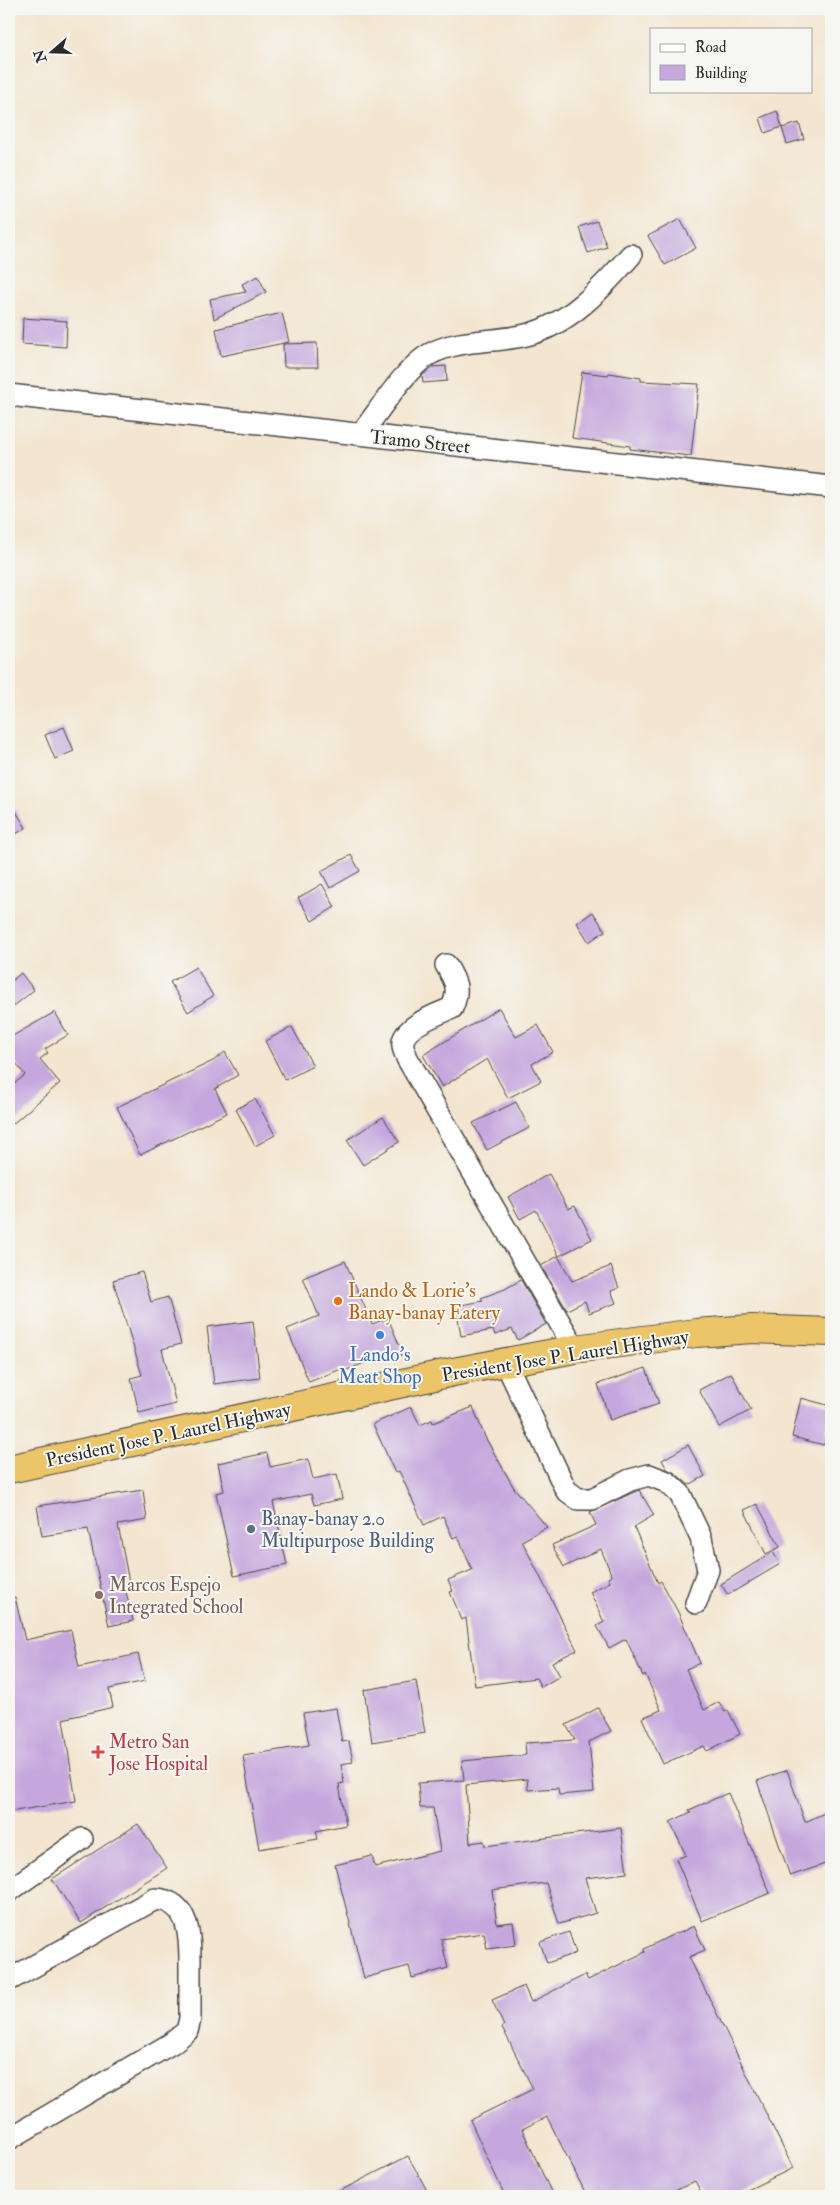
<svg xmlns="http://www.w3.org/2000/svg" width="840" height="2205" font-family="'IM FELL Double Pica',serif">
  <rect width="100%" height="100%" fill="#f6f6f2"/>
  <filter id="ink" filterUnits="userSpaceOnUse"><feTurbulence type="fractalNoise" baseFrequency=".02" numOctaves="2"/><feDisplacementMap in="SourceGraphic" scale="10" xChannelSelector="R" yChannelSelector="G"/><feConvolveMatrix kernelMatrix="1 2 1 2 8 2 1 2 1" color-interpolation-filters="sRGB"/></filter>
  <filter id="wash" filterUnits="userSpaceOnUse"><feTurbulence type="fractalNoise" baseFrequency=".0096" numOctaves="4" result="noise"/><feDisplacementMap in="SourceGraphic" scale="20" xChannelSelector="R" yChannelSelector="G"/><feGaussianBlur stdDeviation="1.12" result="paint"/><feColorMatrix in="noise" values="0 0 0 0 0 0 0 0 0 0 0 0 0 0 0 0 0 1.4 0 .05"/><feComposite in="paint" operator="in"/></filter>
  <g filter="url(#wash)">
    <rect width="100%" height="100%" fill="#f3e5cf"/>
    <g id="blocks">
      <g fill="#c5a7dd">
        <path d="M777 111 782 127 765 133 760 118Z"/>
        <path d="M799 123 804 139 787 144 782 128Z"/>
        <path d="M680 219 696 248 665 265 648 236Z"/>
        <path d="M597 221 607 247 588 253 579 227Z"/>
        <path d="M258 276 266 292 214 319 210 299 246 292 242 284Z"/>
        <path d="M282 313 289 342 221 356 216 329Z"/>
        <path d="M23 318 67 321 66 347 22 344Z"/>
        <path d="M317 343 318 367H284L283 344Z"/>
        <path d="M446 366 447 381 423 383 422 376 429 370 433 367Z"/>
        <path d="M582 372 608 375 609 373 641 378V381L699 384 691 456 630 449V446L572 438Z"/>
        <path d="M64 727 74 751 55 759 45 735Z"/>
        <path d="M9 800 26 828 9 838Z"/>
        <path d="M351 855 360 871 330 888 321 871Z"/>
        <path d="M322 884 335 907 312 921 298 898Z"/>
        <path d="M593 912 605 931 589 942 577 923Z"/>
        <path d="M196 967 213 996 188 1012 170 982Z"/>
        <path d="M21 973 34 990 9 1010V983Z"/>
        <path d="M499 1008 516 1037 538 1025 553 1052 532 1064 541 1081 508 1098 487 1059 442 1087 423 1055Z"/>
        <path d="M55 1012 68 1035 45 1049 48 1053 40 1059 60 1083 9 1127V1088L25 1075 9 1054V1038Z"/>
        <path d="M292 1027 313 1066 285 1080 265 1041Z"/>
        <path d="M225 1052 238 1075 215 1089 227 1113 140 1155 117 1107 213 1061Z"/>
        <path d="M255 1099 275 1135 255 1146 236 1109Z"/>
        <path d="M516 1102 529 1128 487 1150 473 1123Z"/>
        <path d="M383 1117 399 1142 363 1165 347 1140Z"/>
        <path d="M549 1174 568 1209 575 1206 592 1239 559 1256 536 1210 520 1219 508 1197Z"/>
        <path d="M558 1256 572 1281 611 1266 619 1288 611 1291 616 1303 589 1313 585 1301 567 1310 541 1266Z"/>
        <path d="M345 1261 372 1324 388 1318 403 1354 387 1361 384 1355 342 1372 341 1369 309 1382 287 1329 319 1316 303 1278Z"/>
        <path d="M142 1272 151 1302 168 1297 181 1344 162 1349 176 1404 139 1413 131 1378 142 1375 113 1280Z"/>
        <path d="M521 1280 546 1324 518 1340 512 1329 495 1335 493 1330 461 1336 456 1306 483 1301 481 1298 505 1289Z"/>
        <path d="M253 1321 260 1378 214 1384 207 1327Z"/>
        <path d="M646 1368 659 1404 610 1420 598 1384Z"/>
        <path d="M731 1373 751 1410 719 1427 699 1390Z"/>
        <path d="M801 1398 831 1406 824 1445 792 1437Z"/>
        <path d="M411 1407 420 1425 432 1420 433 1423 473 1407 485 1437 514 1488 547 1527 522 1541 577 1650 552 1662 560 1676 541 1687 536 1678 475 1686 466 1618 462 1620 450 1592 453 1591 448 1580 472 1570 458 1536 453 1538 443 1516 424 1525 399 1471 395 1473 373 1424Z"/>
        <path d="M688 1445 705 1476 689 1485 675 1473 667 1469 662 1460Z"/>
        <path d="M267 1453 270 1467 308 1459 313 1479 337 1474 342 1499 314 1505 311 1494 273 1502 287 1565 234 1576 216 1493 224 1491 218 1463Z"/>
        <path d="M143 1490 147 1520 118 1525 129 1582 124 1583 133 1621 109 1626 88 1529 42 1536 37 1506Z"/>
        <path d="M639 1490 654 1515 634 1527 658 1583 661 1581 678 1612 700 1663 686 1669 704 1710 719 1702 725 1712 728 1710 740 1734 707 1751 704 1746 663 1764 642 1718 661 1710 645 1674 643 1676 626 1639 609 1648 597 1626 604 1622 590 1592 610 1582 608 1578 612 1576 601 1549 564 1567 552 1545 596 1525 590 1512Z"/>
        <path d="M757 1504 780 1547 766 1554 744 1510Z"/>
        <path d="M773 1552 780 1564 728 1595 721 1584Z"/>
        <path d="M15 1597 25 1640 71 1630 79 1667 138 1654 145 1681 109 1689 113 1707 63 1719 76 1801 9 1812V1598Z"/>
        <path d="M416 1681 425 1733 372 1742 364 1690Z"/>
        <path d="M336 1708 342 1742 349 1741 353 1762 341 1764 344 1783 339 1784 346 1825 316 1831 318 1839 259 1849 243 1756 309 1745 303 1713Z"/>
        <path d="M598 1708 611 1731 589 1742 594 1792 559 1795 558 1788 528 1790 527 1779 466 1785 470 1843 484 1841 485 1846 621 1828 627 1873 585 1878 596 1913 559 1924 546 1883 492 1890 497 1924 513 1922 516 1945 487 1949 484 1933 441 1939 448 1968 412 1978 409 1966 364 1978 335 1865 372 1856 375 1867 440 1851 433 1808H420L418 1783 464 1780 462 1761 526 1755 525 1743 575 1740 566 1725Z"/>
        <path d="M787 1770 805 1822 831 1810V1862L790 1876 757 1781Z"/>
        <path d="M728 1793 770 1893 702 1921 676 1859 686 1855 670 1822 691 1812 689 1810Z"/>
        <path d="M138 1824 167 1868 81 1923 52 1879Z"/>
        <path d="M694 1926 705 1950 689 1957 793 2168 735 2196H703L695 2181 665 2196H587L547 2117 522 2129 553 2196H505L470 2120 533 2089 502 2027 504 2026 492 2000 524 1986 531 2002 585 1975 588 1980 645 1952 644 1949 676 1933 677 1934Z"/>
        <path d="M569 1932 576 1953 547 1963 540 1942Z"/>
        <path d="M408 2156 430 2196H330Z"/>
      </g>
    </g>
  </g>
  <g filter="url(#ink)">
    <use href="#blocks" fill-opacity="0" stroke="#494744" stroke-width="1"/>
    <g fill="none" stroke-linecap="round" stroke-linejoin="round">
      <defs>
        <g id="street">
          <path d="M9 395 831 487"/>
          <path d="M361 434C379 411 406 367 430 354 460 338 494 343 526 335 569 325 603 287 631 255"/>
          <path d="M446 965C456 982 460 989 452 1008 438 1014 400 1027 403 1046 403 1050 406 1054 407 1058L575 1349"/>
          <path d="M505 1361 566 1490 578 1499H592L630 1480 649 1475 667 1482 680 1494 701 1538 708 1570 696 1603"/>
          <path d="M9 1891 82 1839"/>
          <path d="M9 1980 155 1899C192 1901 190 1942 190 1969 190 1986 190 2003 190 2019L187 2031 172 2043 9 2139"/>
        </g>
        <path id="highway" d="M9 1469 453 1372 575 1349 696 1333 752 1329 831 1332"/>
      </defs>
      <use href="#street" stroke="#494744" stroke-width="24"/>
      <use href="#highway" stroke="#494744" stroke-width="30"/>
      <use href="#street" stroke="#fff" stroke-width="21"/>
      <use href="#highway" stroke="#edc569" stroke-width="28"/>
    </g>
  </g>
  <circle fill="#e8710a" stroke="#f6f6f2" stroke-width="2" cx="338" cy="1301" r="5"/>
  <circle fill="#3f7fe0" stroke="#f6f6f2" stroke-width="2" cx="380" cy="1335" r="5"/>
  <circle fill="#5c6f8a" stroke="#f6f6f2" stroke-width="2" cx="251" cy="1529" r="5"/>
  <circle fill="#8d6e63" stroke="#f6f6f2" stroke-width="2" cx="99" cy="1595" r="5"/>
  <path fill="#e0444e" stroke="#f6f6f2" stroke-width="2" d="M95.5 1744.5h5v5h5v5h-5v5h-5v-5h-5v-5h5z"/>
  <g text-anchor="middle" stroke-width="4" stroke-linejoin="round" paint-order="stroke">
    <g font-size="19" fill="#2b2b2b" stroke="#f6f6f2">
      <text transform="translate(420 441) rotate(6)" y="7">Tramo Street</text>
      <text transform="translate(565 1355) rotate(-9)" y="7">President Jose P. Laurel Highway</text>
      <text transform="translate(168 1434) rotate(-12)" y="7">President Jose P. Laurel Highway</text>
    </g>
    <g font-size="19" fill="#c56008" stroke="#f6f6f2" text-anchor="start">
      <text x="348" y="1297">Lando &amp; Lorie's<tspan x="348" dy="22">Banay-banay Eatery</tspan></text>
    </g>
    <g font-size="19" fill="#366cbe" stroke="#f6f6f2">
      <text x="380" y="1361">Lando's<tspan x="380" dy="22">Meat Shop</tspan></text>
    </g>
    <g font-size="19" fill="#4e5e75" stroke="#f6f6f2" text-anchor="start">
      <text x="261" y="1525">Banay-banay 2.0<tspan x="261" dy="22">Multipurpose Building</tspan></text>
    </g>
    <g font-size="19" fill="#785e54" stroke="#f6f6f2" text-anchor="start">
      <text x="109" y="1591">Marcos Espejo<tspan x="109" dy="22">Integrated School</tspan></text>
    </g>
    <g font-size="19" fill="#be3a42" stroke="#f6f6f2" text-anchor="start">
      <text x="109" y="1748">Metro San<tspan x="109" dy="22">Jose Hospital</tspan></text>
    </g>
  </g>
  <rect width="840" height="2205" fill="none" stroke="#f6f6f2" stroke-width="30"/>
  <rect x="650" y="28" width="162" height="65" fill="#f6f6f2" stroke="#a5a5a2"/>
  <rect x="660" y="44" width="25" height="8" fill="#ffffff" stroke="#a5a5a2"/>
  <text x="695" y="52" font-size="15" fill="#2b2b2b">Road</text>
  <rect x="660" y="65" width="25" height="15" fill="#c5a7dd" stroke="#a5a5a2"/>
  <text x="695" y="78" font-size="15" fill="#2b2b2b">Building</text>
  <g transform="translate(52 52) rotate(250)" stroke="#f6f6f2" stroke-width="4" paint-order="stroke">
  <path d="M0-4L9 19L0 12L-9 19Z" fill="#2b2b2b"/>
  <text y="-8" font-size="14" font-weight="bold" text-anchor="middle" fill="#2b2b2b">N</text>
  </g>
</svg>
